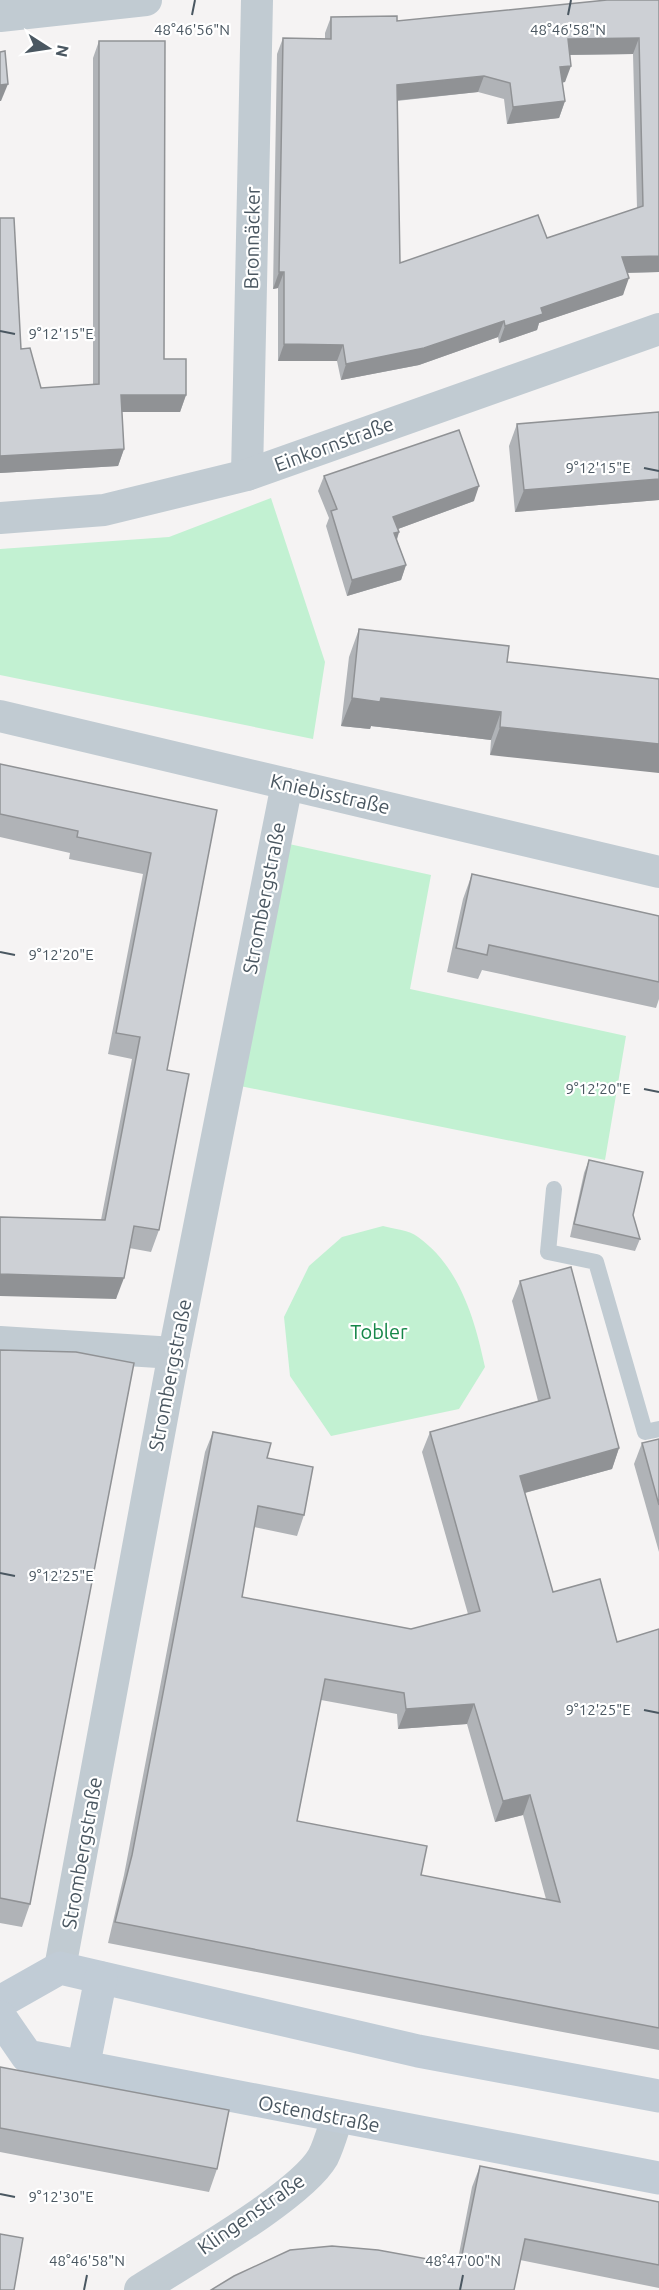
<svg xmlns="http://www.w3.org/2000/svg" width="659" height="2290" font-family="Ubuntu,sans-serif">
  <rect width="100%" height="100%" fill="#f5f3f3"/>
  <g fill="#c2f1d2">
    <path d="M271 498 325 662 313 739 0 675V549L169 537Z"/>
    <path d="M289 844 431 875 410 989 626 1036 605 1160 235 1085Z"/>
    <path d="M383 1226C393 1229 410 1230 418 1237 460 1267 475 1320 485 1367L459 1409 331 1436 290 1376 284 1317 309 1266 342 1237Z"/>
  </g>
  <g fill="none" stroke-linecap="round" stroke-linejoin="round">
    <path stroke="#c1cbd2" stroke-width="16" d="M554 1189 548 1252 596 1262 645 1432 659 1429"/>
    <g stroke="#c1cbd2" stroke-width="32">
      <path d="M0 16 146 0"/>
      <path d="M247 475 257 0"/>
      <path d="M0 518 104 510 247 475 659 329"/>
      <path d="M0 716 659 872"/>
      <path d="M0 1342 174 1353"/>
      <path d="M60 1968 174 1353 287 784"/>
      <path d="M140 2290C183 2262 300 2197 323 2157 329 2145 333 2130 337 2118"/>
    </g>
    <g stroke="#c1ccd6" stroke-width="33">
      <path d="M0 2002 60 1968 418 2051 659 2096"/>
      <path d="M0 2017 27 2056 659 2178"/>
      <path d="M83 2068 101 1978"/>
    </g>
  </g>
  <g fill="#b0b3b7" fill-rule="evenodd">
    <path d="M659 0V272L628 273 623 295 539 323 537 330 499 343 498 337 419 365 341 380 337 361H278V288L273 289 277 54 283 38 325 39V33L331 17 397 21ZM633 54 637 208 547 238 400 263 397 101 478 92 504 99 507 124 559 118 565 101 562 83 565 82 570 55Z"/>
    <path d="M99 41 164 359 186 395 180 412H122L124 449 118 466 0 473V218L21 349 41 388 93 385V58Z"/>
    <path d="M659 412V500L515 512 509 446 517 424Z"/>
    <path d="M324 476 474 501 398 529 399 532 397 540 406 565 401 580 347 596 326 526 329 518 318 491Z"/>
    <path d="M359 629 507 662 659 679 490 755 491 740 371 726 370 729 341 726 349 657Z"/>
    <path d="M0 764 217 810 167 1070 159 1230 151 1252 129 1248 116 1299 101 1220 132 1059 108 1054 143 874 69 859 70 853 0 837Z"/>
    <path d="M472 874 659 916V999L656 1008 482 970 478 979 447 972 463 899Z"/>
    <path d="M589 1160 633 1215 640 1239 635 1251 570 1237 584 1173Z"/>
    <path d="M520 1281 619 1448 612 1469 525 1493 553 1592 617 1642 659 1629V2050L552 2030 108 1943 124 1875 205 1452 213 1432 267 1458 304 1515 297 1536 254 1527 242 1597 411 1629 468 1614 422 1452 430 1432 538 1401 512 1301ZM321 1700 397 1714 398 1729 467 1724 495 1822 523 1815 546 1899 421 1875 297 1821Z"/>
    <path d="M0 1350 30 1904 22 1927 0 1923Z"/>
    <path d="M659 1439V1552L634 1464 642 1443Z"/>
    <path d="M0 2067 217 2169 209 2192 0 2152Z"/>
    <path d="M480 2166 659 2202V2288L520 2260 514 2290 457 2264 472 2187Z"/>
  </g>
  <g fill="#909295">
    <path d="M639 38 633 54 562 55 568 39Z"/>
    <path d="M571 66 565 82 554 83 560 67Z"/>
    <path d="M484 76 478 92 391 101 397 85Z"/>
    <path d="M8 84 1 101H0V85Z"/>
    <path d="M565 101 559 118 507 124 513 107Z"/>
    <path d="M659 256V272L616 273 622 257Z"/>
    <path d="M279 272H284L278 288 273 289Z"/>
    <path d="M629 278 623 295 539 323 537 330 499 343 505 326 541 308Z"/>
    <path d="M504 321 498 337 419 365 341 380 346 364Z"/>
    <path d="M284 344 343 345 337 361H278Z"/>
    <path d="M121 395H186L180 412H115Z"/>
    <path d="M124 449 118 466 0 473V456Z"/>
    <path d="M659 479V500L515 512 524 490Z"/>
    <path d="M479 486 474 501 387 533 393 517Z"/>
    <path d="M399 532 394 547V533Z"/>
    <path d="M406 565 401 580 347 596 352 580Z"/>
    <path d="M352 698H381L501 712 491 740 371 726 370 729 341 726Z"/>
    <path d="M500 727 659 744V773L490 755Z"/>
    <path d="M0 1274 124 1278 116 1299 0 1296Z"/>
    <path d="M619 1448 612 1469 513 1496 520 1476Z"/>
    <path d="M474 1704 467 1724 398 1729 406 1709Z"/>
    <path d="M530 1795 523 1815 495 1822 503 1801Z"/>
  </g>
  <g fill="#cdd0d5" stroke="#909295" stroke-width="1.5" fill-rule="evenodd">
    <path d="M607 0H659V256L622 257 629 278 541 308 543 314 505 326 504 321 424 348 346 364 343 345 284 344V272H279L283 38 331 39V17L397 16V21ZM639 38 643 206 547 238 538 215 400 263 397 85 484 76 510 83 513 107 565 101 560 67 571 66 568 39Z"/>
    <path d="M99 41H165L164 359H186V395H121L124 449 0 456V218H14L21 349 30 348 41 388 99 384Z"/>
    <path d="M5 51 8 84 0 85V52Z"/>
    <path d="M659 412V479L524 490 517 424Z"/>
    <path d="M459 430 479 486 393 517 399 532 394 533 406 565 352 580 331 511 337 509 324 476Z"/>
    <path d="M359 629 509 646 507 662 659 679V744L500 727 501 712 381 698 380 702 352 698Z"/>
    <path d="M0 764 217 810 167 1070 189 1074 159 1230 134 1226 124 1278 0 1274V1217L105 1220 140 1037 116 1033 151 853 77 837 78 831 0 814Z"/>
    <path d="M472 874 659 916V982L489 945 487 955 456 948Z"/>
    <path d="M589 1160 643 1172 633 1215 640 1239 574 1224Z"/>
    <path d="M571 1267 619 1448 520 1476 553 1592 600 1579 617 1642 659 1629V2028L560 2009 115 1922 132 1855 213 1432 271 1443 267 1458 313 1467 304 1515 258 1506 242 1597 411 1629 480 1611 430 1432 550 1398 520 1281ZM325 1679 404 1693 406 1709 474 1704 503 1801 530 1795 560 1902 421 1875 427 1846 297 1821Z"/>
    <path d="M0 1350 76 1352 134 1363 30 1904 0 1898Z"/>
    <path d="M659 1439V1505L642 1443Z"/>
    <path d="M0 2067 229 2110 217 2169 0 2128Z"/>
    <path d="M480 2166 659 2202V2265L525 2239 514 2290H211L234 2276 290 2250 332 2246 378 2250 460 2265Z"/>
    <path d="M0 2234 23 2238 14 2290H0Z"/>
  </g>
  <path fill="none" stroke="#4a5761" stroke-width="2" d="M192 15 195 0M568 15 571 0M0 331 15 334M644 468 659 471M0 952 15 955M644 1089 659 1092M0 1573 15 1576M644 1710 659 1713M0 2194 15 2197M84 2290 87 2275M460 2290 463 2275"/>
  <g text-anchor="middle" stroke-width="4.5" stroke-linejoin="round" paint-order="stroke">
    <g font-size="20" fill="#4a5761" stroke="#fff">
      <text transform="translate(252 238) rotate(-89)" y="7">Bronnäcker</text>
      <text transform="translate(334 444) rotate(-20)" y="7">Einkornstraße</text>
      <text transform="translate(330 794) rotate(13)" y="7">Kniebisstraße</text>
      <text transform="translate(264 898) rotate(-79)" y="7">Strombergstraße</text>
      <text transform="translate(170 1375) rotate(-79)" y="7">Strombergstraße</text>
      <text transform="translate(82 1853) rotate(-80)" y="7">Strombergstraße</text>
      <text transform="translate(319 2114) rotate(11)" y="7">Ostendstraße</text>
      <text transform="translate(251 2214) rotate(-35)" y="7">Klingenstraße</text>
    </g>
    <g font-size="20" fill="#168749" stroke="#fff">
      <text x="379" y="1339">Tobler</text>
    </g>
  </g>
  <g font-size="15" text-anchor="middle" fill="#4a5761" stroke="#fff" stroke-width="4.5" stroke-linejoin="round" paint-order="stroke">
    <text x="192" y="35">48°46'56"N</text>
    <text x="568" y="35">48°46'58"N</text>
    <text x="61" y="339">9°12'15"E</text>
    <text x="598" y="473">9°12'15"E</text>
    <text x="61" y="960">9°12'20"E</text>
    <text x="598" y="1094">9°12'20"E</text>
    <text x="61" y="1581">9°12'25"E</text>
    <text x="598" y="1715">9°12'25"E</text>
    <text x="61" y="2202">9°12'30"E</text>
    <text x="87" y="2266">48°46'58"N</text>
    <text x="463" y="2266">48°47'00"N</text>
  </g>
  <g transform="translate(48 48) rotate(102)" stroke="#ffffff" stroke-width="4.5" paint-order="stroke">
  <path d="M0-4.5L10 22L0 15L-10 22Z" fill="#4a5761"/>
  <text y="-9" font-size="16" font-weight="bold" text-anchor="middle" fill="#4a5761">N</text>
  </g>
</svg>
